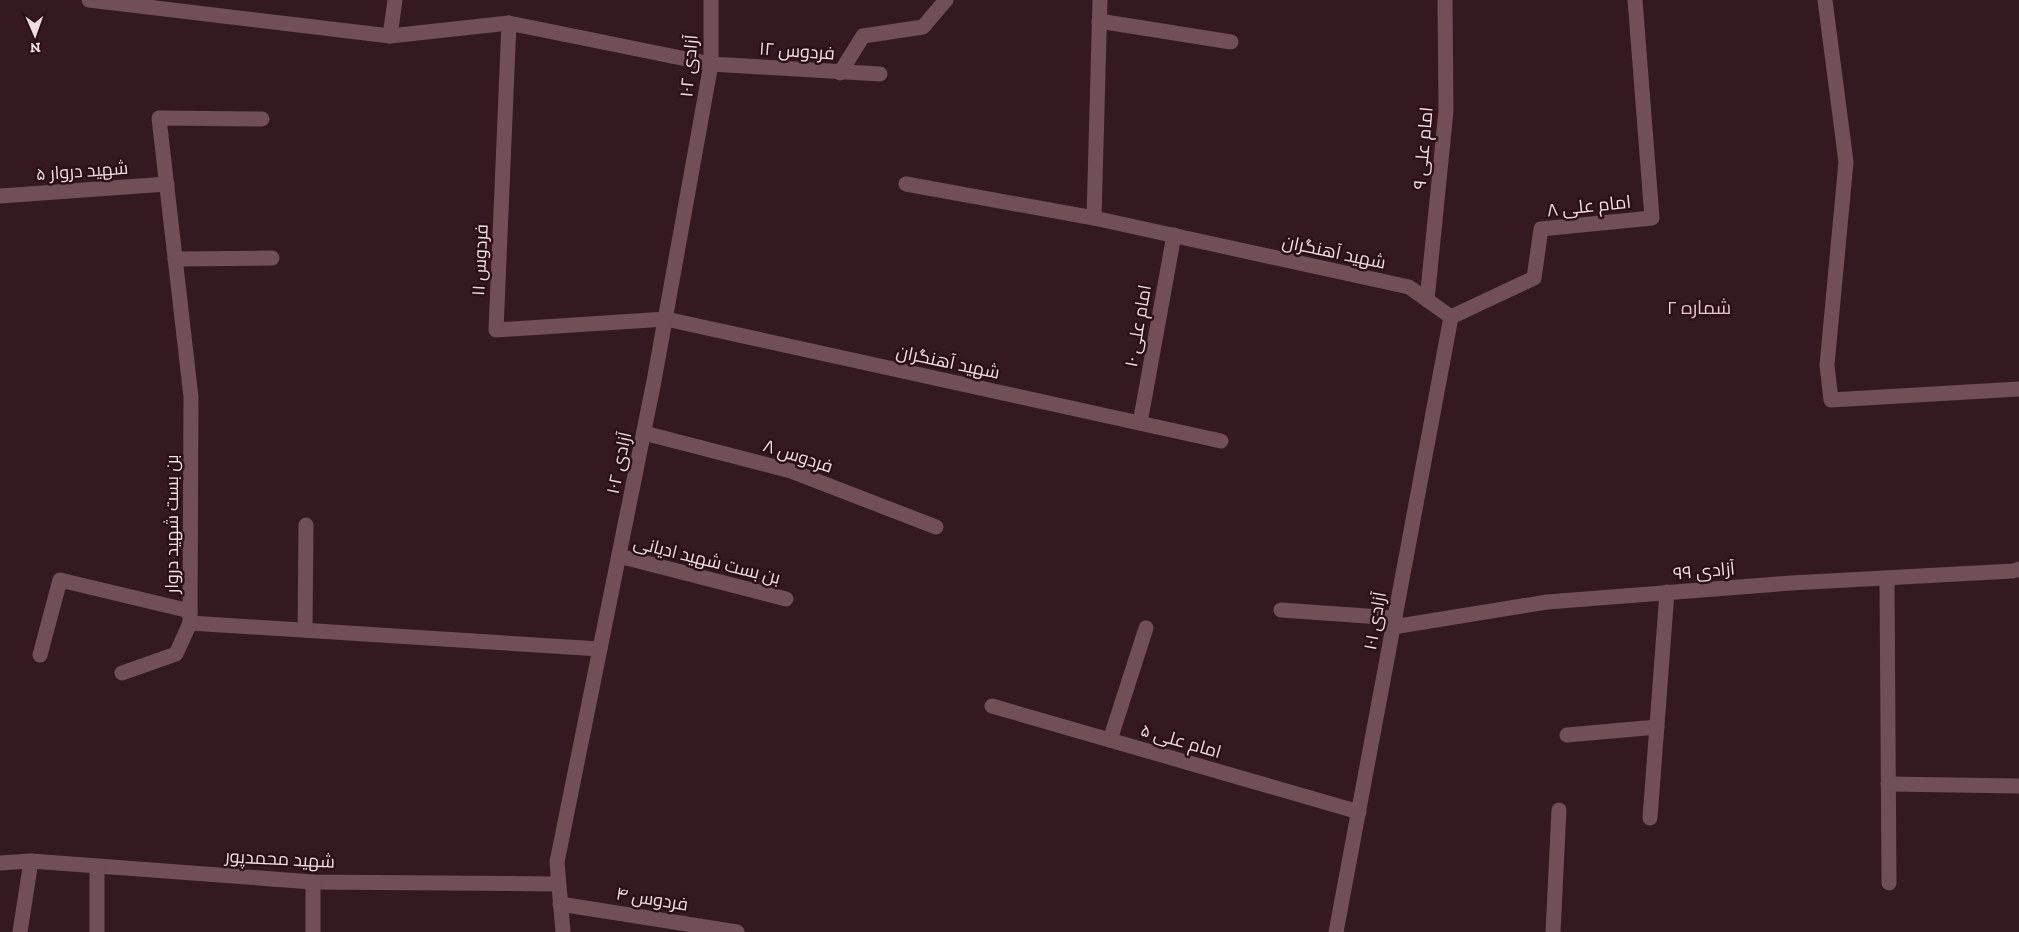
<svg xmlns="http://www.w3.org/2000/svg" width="2019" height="932" font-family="'Zilla Slab',Cairo,serif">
  <rect width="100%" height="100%" fill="#341920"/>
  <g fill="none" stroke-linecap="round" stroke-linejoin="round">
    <g stroke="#704f56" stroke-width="15">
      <path d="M89 0 390 36 509 23 711 64 880 74"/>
      <path d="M1825 0 1846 162 1827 365 1831 400 2019 389"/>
      <path d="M1099 21 1231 42"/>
      <path d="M509 23 496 330 666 319 1221 441"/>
      <path d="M390 36 395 0"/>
      <path d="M840 73 863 36 923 27 946 0"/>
      <path d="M906 184 1094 218 1409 287 1451 317"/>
      <path d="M0 196 167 184"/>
      <path d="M1094 218 1100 0"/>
      <path d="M175 259 272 258"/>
      <path d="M1427 300 1446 111 1445 0"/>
      <path d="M1451 317 1534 278 1541 229 1652 218 1635 0"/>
      <path d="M1140 423 1174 235"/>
      <path d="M644 433 791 471 936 527"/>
      <path d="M619 556 786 599"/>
      <path d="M1887 578 1889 883"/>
      <path d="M1281 610 1395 618"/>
      <path d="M190 623 600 649"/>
      <path d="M1393 627 1547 602 1791 583 2013 571 2019 569"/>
      <path d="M305 630 306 525"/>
      <path d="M40 655 60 580 190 611"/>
      <path d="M122 673 176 654 190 623 191 397 159 118 262 119"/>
      <path d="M992 706 1359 812"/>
      <path d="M1567 735 1657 727"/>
      <path d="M1110 740 1146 628"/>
      <path d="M1888 784 2019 786"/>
      <path d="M1650 818 1667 592"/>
      <path d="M0 863 31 861 313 882 558 884"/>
      <path d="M560 904 737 932"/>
      <path d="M20 932 31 861"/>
      <path d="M97 932V866"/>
      <path d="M313 932V882"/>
      <path d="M563 932 557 862 654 381 711 64V0"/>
      <path d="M1336 932 1451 317"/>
      <path d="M1553 932 1559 810"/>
    </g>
  </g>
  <g text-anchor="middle" stroke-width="5" stroke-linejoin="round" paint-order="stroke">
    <g font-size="18" fill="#f1dee2" stroke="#2a1017">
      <text transform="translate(797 51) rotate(4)" y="6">فردوس ۱۲</text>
      <text transform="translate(689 66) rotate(-85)" y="6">آزادی ۱۰۲</text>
      <text transform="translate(1423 148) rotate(-85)" y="6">امام علی ۹</text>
      <text transform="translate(82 171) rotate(-4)" y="6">شهید دروار ۵</text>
      <text transform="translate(1589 206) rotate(-6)" y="6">امام علی ۸</text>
      <text transform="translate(1334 252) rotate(12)" y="6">شهید آهنگران</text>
      <text transform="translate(480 260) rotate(-87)" y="6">فردوس ۱۱</text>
      <text transform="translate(1138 326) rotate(-80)" y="6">امام علی ۱۰</text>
      <text transform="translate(948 362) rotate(12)" y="6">شهید آهنگران</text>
      <text transform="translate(798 456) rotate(18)" y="6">فردوس ۸</text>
      <text transform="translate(619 463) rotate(-78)" y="6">آزادی ۱۰۲</text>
      <text transform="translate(172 524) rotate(-90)" y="6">بن بست شهید دروار</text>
      <text transform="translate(707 560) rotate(14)" y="6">بن بست شهید ادیانی</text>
      <text transform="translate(1704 571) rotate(-5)" y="6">آزادی ٩٩</text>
      <text transform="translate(1375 621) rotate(-80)" y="6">آزادی ۱۰۱</text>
      <text transform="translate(1181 741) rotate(16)" y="6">امام علی ۵</text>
      <text transform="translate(280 859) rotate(3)" y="6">شهید محمدپور</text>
      <text transform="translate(652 899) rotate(9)" y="6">فردوس ۴</text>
    </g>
    <g font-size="19" fill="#e9c4cc" stroke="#2a1017">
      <text x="1699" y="314">شماره ۲</text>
    </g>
  </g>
  <g transform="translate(35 35) rotate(178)" stroke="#2a1017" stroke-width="4" paint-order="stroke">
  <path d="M0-4L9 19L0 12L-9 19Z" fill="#f1dee2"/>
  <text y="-8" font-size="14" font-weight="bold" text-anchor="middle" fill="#f1dee2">N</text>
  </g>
</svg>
